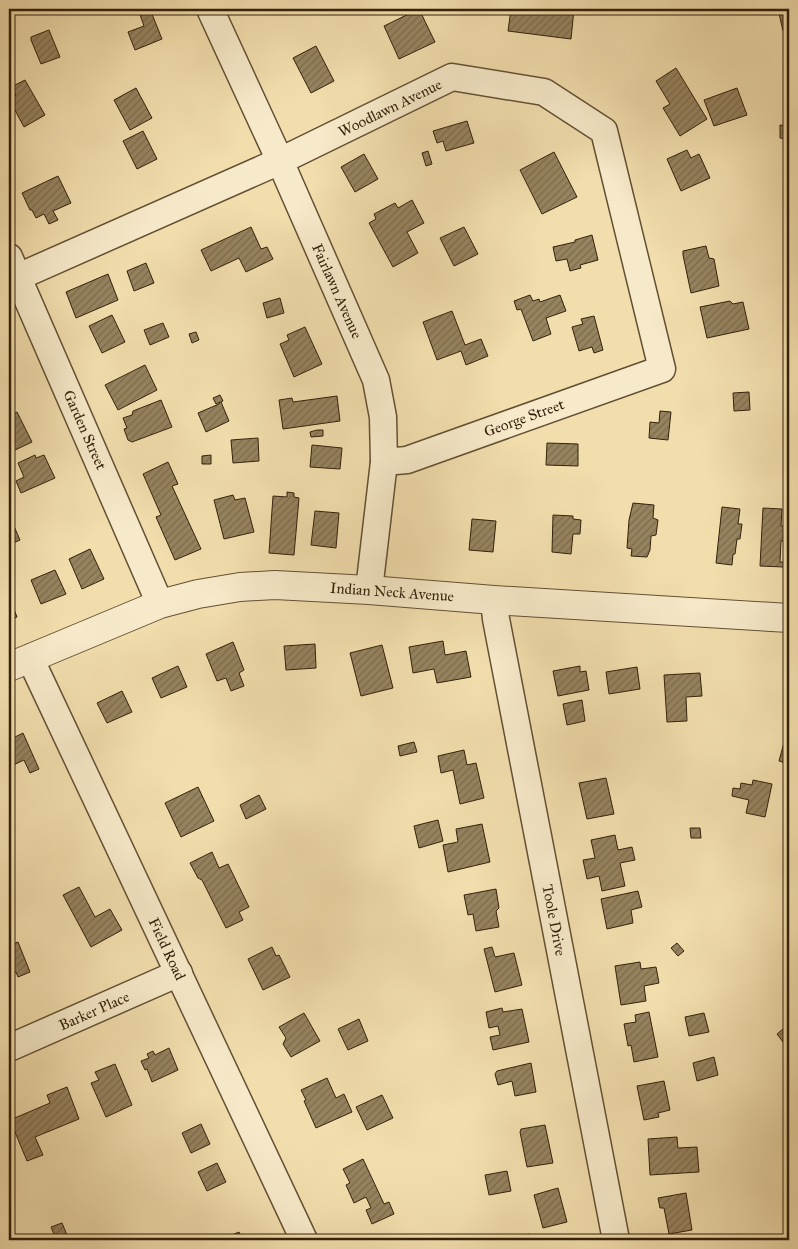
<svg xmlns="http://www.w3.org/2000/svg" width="798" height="1249" font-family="'IM FELL Great Primer',serif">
  <defs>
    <pattern id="building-hatch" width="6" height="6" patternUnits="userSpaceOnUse" patternTransform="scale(1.25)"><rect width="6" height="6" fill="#96835f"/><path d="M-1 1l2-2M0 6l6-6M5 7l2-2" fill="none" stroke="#7b6b4d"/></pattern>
  </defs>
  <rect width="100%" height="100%" fill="#f2dead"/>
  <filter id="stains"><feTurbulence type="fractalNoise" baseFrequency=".004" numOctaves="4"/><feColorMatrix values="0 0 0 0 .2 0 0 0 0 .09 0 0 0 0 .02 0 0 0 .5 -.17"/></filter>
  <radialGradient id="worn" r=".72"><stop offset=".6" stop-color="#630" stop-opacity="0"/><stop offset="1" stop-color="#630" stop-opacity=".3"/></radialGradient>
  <g fill="url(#building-hatch)" stroke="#33210b">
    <path d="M138 9H150L162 39 135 50 128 32 144 26Z"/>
    <path d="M419 9 435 42 399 59 384 26Z"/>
    <path d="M511 9H574L571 39 508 31Z"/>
    <path d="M778 9H789V29L783 31Z"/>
    <path d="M49 30 60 57 41 64 31 40V37Z"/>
    <path d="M316 46 334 81 311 93 293 58Z"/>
    <path d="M676 68 707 119 680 136 663 108 670 104 656 81Z"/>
    <path d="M25 80 45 115 24 127 9 99 16 95 11 87Z"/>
    <path d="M136 88 152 118 130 130 114 100Z"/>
    <path d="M737 88 747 115 714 126 704 100Z"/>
    <path d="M467 121 474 143 446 151 443 141 437 143 433 131Z"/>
    <path d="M780 125 789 126V139L780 138Z"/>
    <path d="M143 131 157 159 137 169 123 141Z"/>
    <path d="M687 150 691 158 699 154 710 178 681 191 667 159Z"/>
    <path d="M428 151 432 164 426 166 422 153Z"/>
    <path d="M554 152 577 197 542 214 520 170Z"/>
    <path d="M364 154 378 179 355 192 341 167Z"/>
    <path d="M58 176 71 203 53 211 58 220 49 224 44 214 36 218 32 210H30L22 193Z"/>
    <path d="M412 200 424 223 407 232 418 253 393 267 369 223 376 219 374 214 395 203 398 208Z"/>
    <path d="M251 227 261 249 267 247 273 259 246 272 239 258 211 271 201 250Z"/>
    <path d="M464 227 478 254 454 266 440 238Z"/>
    <path d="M592 235 598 260 580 265 581 268 570 271 567 259 556 261 553 247 575 242V240Z"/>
    <path d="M706 246 709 258 714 259 719 286 691 293 683 255V251Z"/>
    <path d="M146 263 154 283 134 291 127 271Z"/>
    <path d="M108 274 118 300 76 318 66 292Z"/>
    <path d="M530 295 533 301 539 299 540 302 560 295 566 311 546 318 551 334 533 341 521 309 517 310 514 301Z"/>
    <path d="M280 298 284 313 267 318 263 303Z"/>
    <path d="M730 301 733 304 743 302 749 329 707 338 700 307Z"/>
    <path d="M452 311 465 345 481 339 488 356 466 365 461 351 437 360 423 322Z"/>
    <path d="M112 315 125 342 102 353 89 326Z"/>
    <path d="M594 316 603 350 594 353 592 347 579 351 572 327 583 324 581 319Z"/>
    <path d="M163 323 169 337 150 345 144 330Z"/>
    <path d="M305 327 322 364 294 377 280 344 289 340 287 335Z"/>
    <path d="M196 332 199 340 192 343 189 334Z"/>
    <path d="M145 365 157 390 118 410 105 385Z"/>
    <path d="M749 392 750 410 734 411 733 393Z"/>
    <path d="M220 395 223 401 221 402 229 421 206 432 198 413 219 404 220 402 216 404 213 398Z"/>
    <path d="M337 396 340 421 283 429 279 400 292 398 293 402Z"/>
    <path d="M161 400 172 427 132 442 128 440 124 429 127 428 123 418 132 415 133 411Z"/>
    <path d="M660 411 671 412 668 440 649 438 650 422 659 423Z"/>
    <path d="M17 412 32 442 11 452 9 446V416Z"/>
    <path d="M317 430H323V436L311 437 310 432Z"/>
    <path d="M258 438 259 461 233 463 231 440Z"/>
    <path d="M547 443 578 444V466L546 465Z"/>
    <path d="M312 445 342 448 340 469 310 467Z"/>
    <path d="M35 455 36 458 44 455 55 478 21 493 16 481 24 477 18 463Z"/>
    <path d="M211 455V464H202V456Z"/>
    <path d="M168 462 178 484 172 486 201 549 175 560 156 517 161 515 143 474Z"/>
    <path d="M287 492 294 493V497L299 498 294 555 269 553 273 496 287 497Z"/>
    <path d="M233 495 235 500 245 498 254 532 224 539 214 500Z"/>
    <path d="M633 503 654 505 653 518 658 520 656 535 651 536 650 550 647 557 631 556 632 549 627 548 629 520Z"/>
    <path d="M722 507 740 509 738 524H742L740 539H737L735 554H733L732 565 716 563Z"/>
    <path d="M763 508 782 509 781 526 789 527V541H781L780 562H784V567L760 566Z"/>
    <path d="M315 511 339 513 336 548 311 545Z"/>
    <path d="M553 515 573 516V519L581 520 580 534H573L571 554 552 552Z"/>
    <path d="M10 517 20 540 9 545V518Z"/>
    <path d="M472 519 496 521 493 552 469 550Z"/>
    <path d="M90 549 104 579 82 589 69 559Z"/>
    <path d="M55 570 66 594 41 604 31 580Z"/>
    <path d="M9 597 17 617 9 620Z"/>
    <path d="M443 641 445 655 466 651 471 677 437 683 434 669 413 673 409 647Z"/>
    <path d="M233 642 244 670 239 673 244 686 231 691 226 678 217 681 206 654Z"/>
    <path d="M315 644 316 668 286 670 284 646Z"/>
    <path d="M382 645 393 688 361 696 350 653Z"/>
    <path d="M178 666 187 687 161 698 152 678Z"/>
    <path d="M580 666V672L586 671 589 690 558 696 553 671Z"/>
    <path d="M637 667 640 689 609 694 606 672Z"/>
    <path d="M700 673 702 696 686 697 687 721 667 722 664 675Z"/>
    <path d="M122 691 132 712 107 723 97 703Z"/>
    <path d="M582 700 585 721 567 725 563 704Z"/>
    <path d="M789 724V764L779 761Z"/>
    <path d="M23 733 39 769 30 773 24 760 9 767V740Z"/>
    <path d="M414 742 417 752 400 756 398 746Z"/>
    <path d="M464 750 467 765 476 763 484 798 460 804 453 770 441 773 438 756Z"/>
    <path d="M606 778 614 814 587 819 579 783Z"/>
    <path d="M753 780 772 784 765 817 746 813 749 800 732 796 733 788 740 789 741 783 752 785Z"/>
    <path d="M198 787 214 821 181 837 165 803Z"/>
    <path d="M259 795 266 809 246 819 240 805Z"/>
    <path d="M438 820 443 841 419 848 414 826Z"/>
    <path d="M482 824 490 862 448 872 443 845 458 842 456 829Z"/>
    <path d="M690 828H700L701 838H691Z"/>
    <path d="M615 835 618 850 632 847 635 860 620 863 625 886 602 891 599 876 587 879 583 860 595 858 591 840Z"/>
    <path d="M212 852 219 868 228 864 249 907 239 912 243 920 226 928 202 880 198 878 190 863Z"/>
    <path d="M79 887 95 917 110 909 122 930 91 947 63 895Z"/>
    <path d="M496 889 499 908 496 911 499 927 476 931 473 914 468 915 464 895Z"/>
    <path d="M638 891 642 907 631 910 633 923 607 929 601 899Z"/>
    <path d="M18 942 30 972 18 977 16 972 9 974V946Z"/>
    <path d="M677 943 684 951 678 956 671 948Z"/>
    <path d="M272 947 276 956 279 955 290 977 263 990 248 959Z"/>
    <path d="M492 947 495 957 514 953 522 985 495 992 484 949Z"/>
    <path d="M640 962 641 969 656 967 659 983 644 986 646 1001 621 1005 615 966Z"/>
    <path d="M502 1008 503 1012 522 1009 529 1042 493 1050 490 1037 500 1035 498 1026 489 1028 486 1012Z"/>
    <path d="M649 1012 658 1057 634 1062 631 1045 628 1046 624 1024 636 1022 635 1015Z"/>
    <path d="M304 1013 320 1041 291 1057 283 1044 286 1038 279 1027Z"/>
    <path d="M704 1013 709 1032 689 1036 685 1017Z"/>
    <path d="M359 1019 368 1041 348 1050 338 1029Z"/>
    <path d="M789 1024V1050L777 1034Z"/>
    <path d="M169 1048 178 1070 152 1082 147 1069 145 1070 141 1061 149 1058 147 1054 153 1051 155 1055Z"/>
    <path d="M714 1057 718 1075 697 1081 693 1063Z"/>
    <path d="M531 1063 536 1092 515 1096 512 1081 498 1085 495 1074 497 1071Z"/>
    <path d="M115 1064 132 1105 106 1117 91 1083 99 1080 95 1072Z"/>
    <path d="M327 1078 336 1098 344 1094 352 1112 316 1128 304 1101 306 1100 301 1090Z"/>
    <path d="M664 1081 670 1110 658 1113 659 1117 644 1120 637 1086Z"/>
    <path d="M67 1087 79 1119 35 1137 43 1155 27 1161 10 1120 50 1103 47 1095Z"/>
    <path d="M382 1095 393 1118 367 1130 356 1107Z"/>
    <path d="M201 1124 210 1144 191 1153 182 1133Z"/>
    <path d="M545 1125 553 1163 527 1167 520 1132 521 1129Z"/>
    <path d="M677 1137 678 1148 697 1147 699 1172 650 1175 648 1139Z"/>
    <path d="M363 1159 384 1204 389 1202 394 1214 372 1224 366 1210 371 1208 366 1197 354 1203 346 1185 350 1183 343 1169Z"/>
    <path d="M217 1163 226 1182 207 1191 198 1172Z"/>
    <path d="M507 1171 511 1191 489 1195 485 1175Z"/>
    <path d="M558 1188 567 1222 543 1228 534 1195Z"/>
    <path d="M686 1193 692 1230 669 1234 664 1208H660L658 1198Z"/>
    <path d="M62 1223 67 1235 56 1239 51 1227Z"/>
    <path d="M239 1232 243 1240H220Z"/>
    <path d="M529 1234 530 1240H516V1237Z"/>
  </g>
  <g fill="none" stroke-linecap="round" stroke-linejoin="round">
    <defs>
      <g id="minor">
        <path d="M210 9 280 161 376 380 383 417 384 462 369 590"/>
        <path d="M9 257 160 604"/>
        <path d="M9 281 280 161 452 77 544 92 604 131 662 369 407 460 384 462"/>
        <path d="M494 600 496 619 616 1240"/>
        <path d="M30 658 304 1240"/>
        <path d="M9 1048 179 973"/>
      </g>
      <path id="tertiary" d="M9 667 160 604 198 594 240 587 275 585 369 590 494 600 789 618"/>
    </defs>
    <use href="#minor" stroke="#635034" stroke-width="29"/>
    <use href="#tertiary" stroke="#635034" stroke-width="30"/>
    <use href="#minor" stroke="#f7eaca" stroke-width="26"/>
    <use href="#tertiary" stroke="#f7eaca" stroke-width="28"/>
  </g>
  <g text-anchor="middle" stroke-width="4" stroke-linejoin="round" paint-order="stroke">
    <g font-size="15" fill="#33210b" stroke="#f7eaca">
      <text transform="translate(390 108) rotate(-26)" y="5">Woodlawn Avenue</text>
      <text transform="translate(337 291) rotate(66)" y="5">Fairlawn Avenue</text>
      <text transform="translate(524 418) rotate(-20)" y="5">George Street</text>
      <text transform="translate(85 430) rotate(66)" y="5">Garden Street</text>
      <text transform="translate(392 592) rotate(4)" y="5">Indian Neck Avenue</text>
      <text transform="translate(554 920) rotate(79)" y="5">Toole Drive</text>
      <text transform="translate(167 949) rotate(65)" y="5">Field Road</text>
      <text transform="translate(94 1011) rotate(-24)" y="5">Barker Place</text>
    </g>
  </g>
  <rect width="798" height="1249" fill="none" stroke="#f2dead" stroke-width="30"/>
  <rect x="10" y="10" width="778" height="1229" fill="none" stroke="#33210b" stroke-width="2.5"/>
  <rect x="15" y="15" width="768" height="1219" fill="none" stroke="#33210b"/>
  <rect width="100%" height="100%" filter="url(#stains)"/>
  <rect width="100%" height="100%" fill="url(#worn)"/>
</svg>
